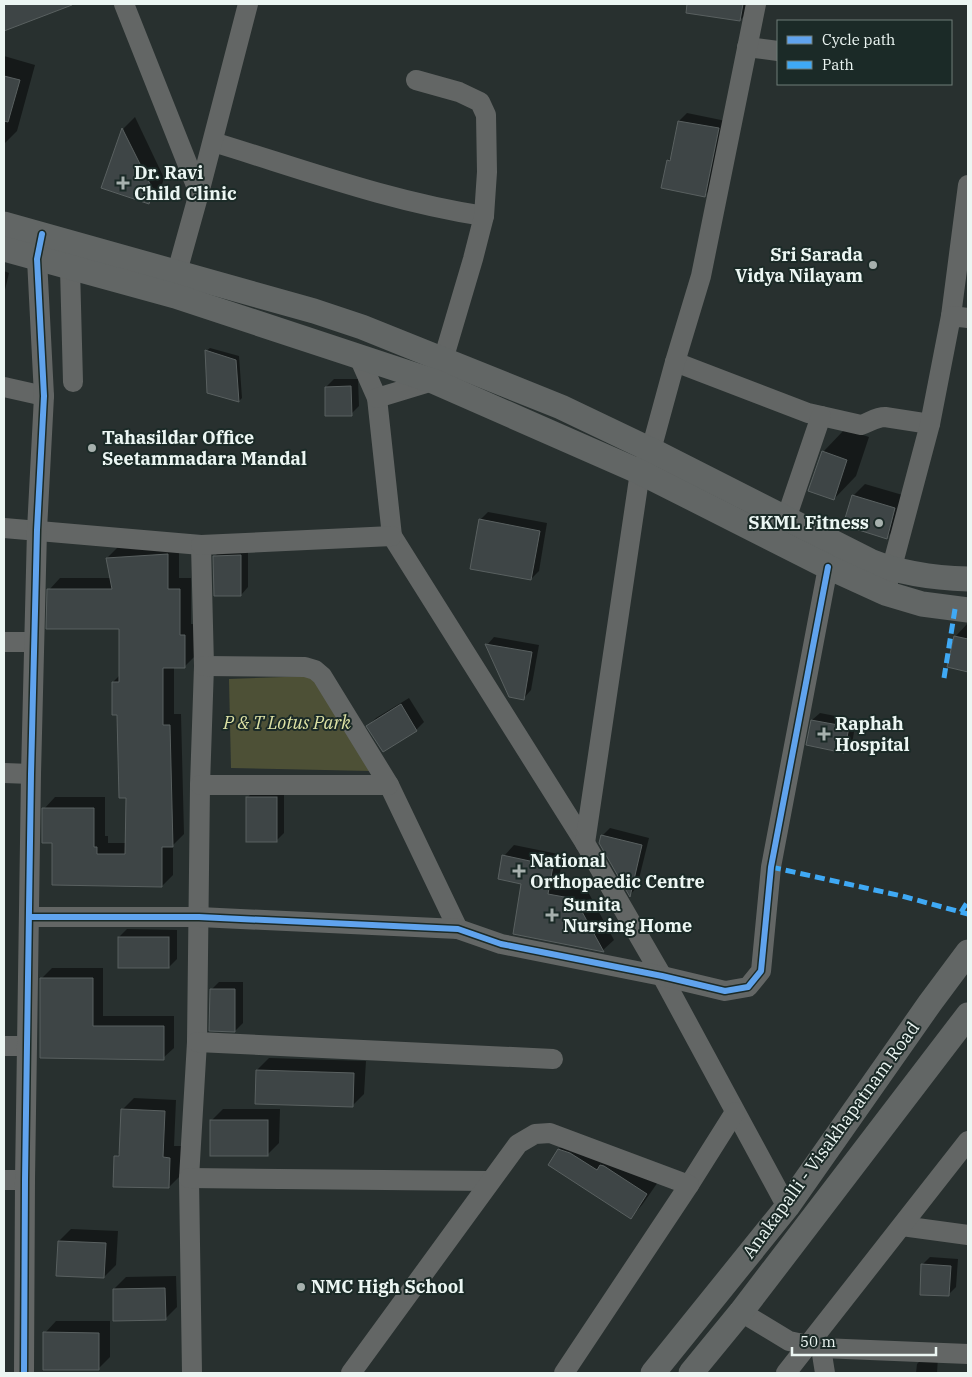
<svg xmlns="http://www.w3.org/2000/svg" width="972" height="1377" font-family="'IBM Plex Serif',serif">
  <rect width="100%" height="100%" fill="#28302f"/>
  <path fill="#4d5036" d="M313 676 371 771 231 768 229 679Z"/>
  <g fill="#0007">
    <path d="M4 4H72L7 28 4 20Z"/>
    <path d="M699 4H749L748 12 740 20 698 13Z"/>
    <path d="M4 56 35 65 17 131 4 144Z"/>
    <path d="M687 113 726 121 712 188 704 196 668 161 672 156 679 121Z"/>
    <path d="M135 117 164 178 160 191 149 202 102 188 124 128Z"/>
    <path d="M4 271 9 273 4 294Z"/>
    <path d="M210 348 239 356 242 398 239 401 206 351Z"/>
    <path d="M334 379H358L359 406 351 414 326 387Z"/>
    <path d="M845 429 869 437 856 476 834 499 823 452Z"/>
    <path d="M865 484 906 496 899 525 887 537 853 496Z"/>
    <path d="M488 512 547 523 539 571 531 579 480 520Z"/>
    <path d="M179 543V578H191V624H196V655L184 667H174V714H181L184 834 173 845V875L162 886 53 841 44 809 55 797H105V836H108V843H127V796L113 682 120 675V628L49 590 60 578H111L107 558 118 547Z"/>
    <path d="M248 548V587L241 595 214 557 222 549Z"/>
    <path d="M968 623V671L949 666 955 637Z"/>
    <path d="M494 637 539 645 531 690 524 698 487 645Z"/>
    <path d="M409 698 424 722 416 730 368 726 376 718Z"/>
    <path d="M820 713 856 720 852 744 844 751 812 720Z"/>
    <path d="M255 790H284V833L276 841 247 798Z"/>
    <path d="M610 828 649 838 637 887 630 895 602 836Z"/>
    <path d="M514 845 563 855 558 884 586 888 614 940 603 950 515 933 522 883 504 856Z"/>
    <path d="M127 929 177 930V959L169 967 119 937Z"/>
    <path d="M52 968H103V1016H174V1048L163 1058 41 1057V979Z"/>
    <path d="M219 982H243V1023L235 1031 211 990Z"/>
    <path d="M269 1058 366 1061 364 1094 352 1106 257 1070Z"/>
    <path d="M134 1098 176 1100 174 1146H181V1175L169 1187 116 1157 121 1151 122 1110Z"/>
    <path d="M223 1109H280L279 1143 268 1154 211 1121Z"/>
    <path d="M571 1137 658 1182 642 1205 631 1217 559 1149Z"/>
    <path d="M71 1229 118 1231 116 1265 104 1277 59 1241Z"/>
    <path d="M930 1257 958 1259 956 1287 948 1295 922 1265Z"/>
    <path d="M176 1276 177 1307 165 1319 114 1289 126 1277Z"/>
    <path d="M56 1321H110V1357L98 1369 45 1333Z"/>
    <path d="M925 1356 938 1357 937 1373H916L917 1364Z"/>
  </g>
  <g fill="#3e4546" stroke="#596060">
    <path d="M4 4H71L72 5 4 31Z"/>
    <path d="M687 4H743L740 21 686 13Z"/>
    <path d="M4 76 20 80 8 122 4 121Z"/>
    <path d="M678 121 719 128 705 197 661 188 667 160 670 161Z"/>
    <path d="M122 128 153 190 149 204 101 188Z"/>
    <path d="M205 350 236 360 239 402 207 393Z"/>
    <path d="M351 386 352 416H325V387Z"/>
    <path d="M822 451 847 460 834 500 808 491Z"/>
    <path d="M852 495 895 508 887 539 843 525Z"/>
    <path d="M479 519 540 531 531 580 470 569Z"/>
    <path d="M168 554V589H180V635H185V668H163V725H170L173 847H162V887L52 885V843H42V808H94V847H97V854H125L126 798H119L117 715H112V682H119V629H46L47 589H112L106 558Z"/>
    <path d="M241 555V596H214L213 556Z"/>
    <path d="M954 636 968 639V672L947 667Z"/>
    <path d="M485 644 532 652 524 700 509 697Z"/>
    <path d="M401 704 417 731 383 752 366 726Z"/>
    <path d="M811 720 849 727 844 753 806 745Z"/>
    <rect x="246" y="797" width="31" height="45"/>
    <path d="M601 835 642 845 630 897 599 843Z"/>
    <path d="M502 855 553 866 548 894 575 899 604 952 513 934 521 884 498 879Z"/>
    <rect x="118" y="937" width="51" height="31"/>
    <path d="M40 978H93V1026H164V1060L40 1058Z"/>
    <path d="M210 989H235V1032L209 1031Z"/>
    <path d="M256 1070 354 1073 353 1107 255 1104Z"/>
    <path d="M121 1109 165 1111 163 1157 170 1158 169 1188 113 1187 114 1156H119Z"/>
    <rect x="210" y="1120" width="58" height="36"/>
    <path d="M558 1149 570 1153 597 1170 600 1165 604 1166 647 1194 631 1219 548 1165Z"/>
    <path d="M58 1241 106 1243 104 1278 56 1276Z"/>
    <path d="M921 1264 951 1266 949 1296 920 1295Z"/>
    <path d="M165 1288 166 1320 113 1321V1289Z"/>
    <path d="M43 1332 99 1333V1370H43Z"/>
  </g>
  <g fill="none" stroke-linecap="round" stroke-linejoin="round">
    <g stroke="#636665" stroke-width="20">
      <path d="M124 4 199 193 177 272"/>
      <path d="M747 47 778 51"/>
      <path d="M213 142C302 169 391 202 484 216"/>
      <path d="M199 193 248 4"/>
      <path d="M70 268 73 382"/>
      <path d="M951 316 968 185"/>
      <path d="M358 355 377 398 392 536 585 843 662 976 787 1207"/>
      <path d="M675 362 808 413 861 425C870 422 876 417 885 417L930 424"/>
      <path d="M4 387 44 396"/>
      <path d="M377 398 433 381 446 350 473 259 484 216 487 172 486 115 480 102 459 92 416 80"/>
      <path d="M786 519 821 416"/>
      <path d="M4 528 201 545 204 666 200 785 197 1042 189 1178 192 1373"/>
      <path d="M201 545 392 536"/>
      <path d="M888 582 930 424 951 316 968 318"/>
      <path d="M4 642H34"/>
      <path d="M204 666 305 667 315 670 322 676 389 785 458 929"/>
      <path d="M4 773 31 774"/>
      <path d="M200 785H389"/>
      <path d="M585 843 640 472 651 450 675 362 701 276 756 4"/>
      <path d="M30 917H199L458 929 501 944 662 976 725 991 748 987 761 971 771 867 828 567"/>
      <path d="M197 1042 553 1059"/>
      <path d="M4 1046H27"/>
      <path d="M189 1178 489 1181"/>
      <path d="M4 1180H25"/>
      <path d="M689 1185 735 1112"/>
      <path d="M902 1226 968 1235"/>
      <path d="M741 1312 789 1341 821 1348 825 1373"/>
      <path d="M821 1348 968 1354"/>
      <path d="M24 1373 25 1180 31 774 37 530 44 396 37 259 40 244"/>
      <path d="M351 1373 518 1144 535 1134 550 1133 689 1185 564 1373"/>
      <path d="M786 1373 968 1141"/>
    </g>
    <g stroke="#626665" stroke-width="25">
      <path d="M4 224 314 311 362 327 561 407 651 450 870 561C902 574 934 578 968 579"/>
      <path d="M4 249 175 296 433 381 640 472 828 567 885 593 922 604 968 610"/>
      <path d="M653 1373 787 1207 930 1003 968 952"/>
      <path d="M691 1373 741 1312 968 1015"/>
    </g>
    <g stroke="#3fa9f5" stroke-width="5" stroke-dasharray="10 5" stroke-linecap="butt">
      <path d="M944 678 955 609"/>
      <path d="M771 867 902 896 968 914"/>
      <path d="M961 912 968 901"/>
    </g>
    <defs>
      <g id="cycleway">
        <path d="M30 917H199L458 929 501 944 662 976 725 991 748 987 761 971 771 867 828 567"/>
        <path d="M24 1373 25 1180 31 774 37 530 44 396 37 259 42 234"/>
      </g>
    </defs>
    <use href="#cycleway" stroke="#1b2a27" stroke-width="9"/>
    <use href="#cycleway" stroke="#60a3ed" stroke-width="6"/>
  </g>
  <g fill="#a7b1ae" stroke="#1b2a27" stroke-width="2">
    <path d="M120.5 175.5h5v5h5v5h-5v5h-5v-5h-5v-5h5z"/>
    <circle cx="873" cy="265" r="5"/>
    <circle cx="92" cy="448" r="5"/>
    <circle cx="879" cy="523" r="5"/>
    <path d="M821.5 726.5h5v5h5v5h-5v5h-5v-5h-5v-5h5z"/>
    <path d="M516.5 863.5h5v5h5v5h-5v5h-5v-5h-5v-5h5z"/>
    <path d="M549.5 907.5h5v5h5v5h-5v5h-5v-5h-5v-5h5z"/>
    <circle cx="301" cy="1287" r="5"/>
  </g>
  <g text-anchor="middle" stroke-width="4" stroke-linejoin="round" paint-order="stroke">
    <g font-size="18" font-weight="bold" fill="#ecf6f3" stroke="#1b2a27" text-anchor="start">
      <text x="134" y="179">Dr. Ravi<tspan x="134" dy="21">Child Clinic</tspan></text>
      <text x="863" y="261" text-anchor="end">Sri Sarada<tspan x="863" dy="21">Vidya Nilayam</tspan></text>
      <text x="102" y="444">Tahasildar Office<tspan x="102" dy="21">Seetammadara Mandal</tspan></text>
      <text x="869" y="529" text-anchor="end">SKML Fitness</text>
      <text x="835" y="730">Raphah<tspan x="835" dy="21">Hospital</tspan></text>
      <text x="530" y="867">National<tspan x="530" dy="21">Orthopaedic Centre</tspan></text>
      <text x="563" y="911">Sunita<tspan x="563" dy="21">Nursing Home</tspan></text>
      <text x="311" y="1293">NMC High School</text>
    </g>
    <g font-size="18" font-style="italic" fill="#dee2a5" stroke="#1b2a27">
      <text x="287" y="729">P &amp; T Lotus Park</text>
    </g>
    <g font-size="18" fill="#ecf6f3" stroke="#1b2a27">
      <text transform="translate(831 1140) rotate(-54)" y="6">Anakapalli - Visakhapatnam Road</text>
    </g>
  </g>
  <rect width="972" height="1377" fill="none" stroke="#ecf6f3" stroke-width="10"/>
  <rect x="777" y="20" width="175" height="65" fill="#1b2a27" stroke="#6f7c79"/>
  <rect x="787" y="36" width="25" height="8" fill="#60a3ed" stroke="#6f7c79"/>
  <text x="822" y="45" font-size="15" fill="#ecf6f3">Cycle path</text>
  <rect x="787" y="61" width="25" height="8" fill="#3fa9f5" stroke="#6f7c79"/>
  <text x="822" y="70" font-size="15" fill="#ecf6f3">Path</text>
  <path d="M792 1347v8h144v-8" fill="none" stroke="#ecf6f3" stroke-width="2.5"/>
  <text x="800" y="1347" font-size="15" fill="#ecf6f3" stroke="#1b2a27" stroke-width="4" paint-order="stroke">50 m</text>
</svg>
